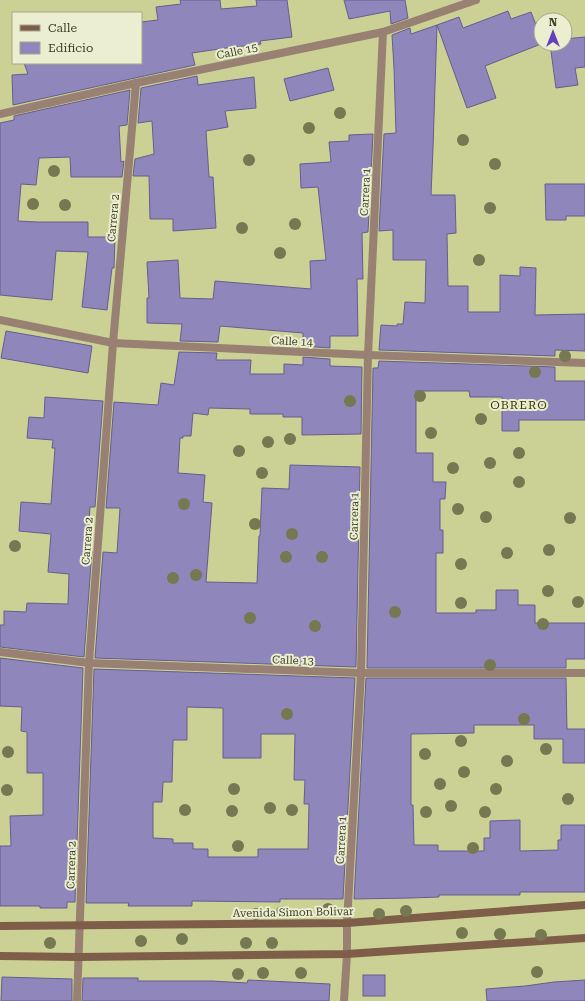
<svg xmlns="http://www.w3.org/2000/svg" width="585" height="1001" font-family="'Roboto Serif',serif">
  <rect width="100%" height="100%" fill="#cbd094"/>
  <g fill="#8f86bb" stroke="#665d8e" fill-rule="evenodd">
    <path d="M180 0H220L221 9 257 6 256 0H287L292 37 260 41 261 44 226 48 192 53 195 65 135 78 13 105 12 75 28 74 24 63H141V22L158 20 156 7 181 4Z"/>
    <path d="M344 0H405L408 18 391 24 390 11 349 19Z"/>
    <path d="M508 11 511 19 531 12 541 38V44L485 66 496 98 467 108 437 25 459 17 463 28Z"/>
    <path d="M437 25 433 148 431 195H455L456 233 447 234 448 286H468V312H500V275L520 276V267L536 268 535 315 585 314V351L555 350V356L379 350 381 325 397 326V324H403L405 302 425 303 426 260H393V230L379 231 384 134 396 133 394 68 392 35 410 28 411 34Z"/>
    <path d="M585 37V67L575 68 578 85 556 88 550 44H565V39Z"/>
    <path d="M328 68 334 90 290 101 284 79Z"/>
    <path d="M197 76 198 85 254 77 256 108 225 111 228 127 206 131 209 177H213L216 228 173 231V219H150L149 176H133L135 159 154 154 152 121 138 123 141 88Z"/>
    <path d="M130 90 127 125 119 126 121 162 124 161 122 177H71L70 157 39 158 36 185 21 184 18 221 37 222H88V237H115L114 268H112L107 310 82 307 88 252 56 251 52 300 0 295V123L14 120V116Z"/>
    <path d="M373 134 368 232 362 233 363 279H357L358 336H330V348L303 346V333L220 326 218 342 180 341 182 324 147 323V298H149L147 262 178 260 180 298 213 299 215 281 311 289 310 261 326 260 318 187 301 188 300 164 331 162 329 142 349 141V135Z"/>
    <path d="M545 184H585V216H566V220H546Z"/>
    <path d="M6 331 92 346 88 373 1 358Z"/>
    <path d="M179 352 217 353 216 360H251L250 374H284V364L303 365V357L330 359V366L362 367 361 434 302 435V417H283V414H250V409L209 408 208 415 193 413 191 436H183V438H180L178 473 205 475 203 502 212 503 206 582 257 583 259 536H260L262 488 289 489 290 465 360 467 356 667 95 658 103 552 117 553 120 508H106L114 402 158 405 161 383 174 385Z"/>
    <path d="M379 361 555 367V381H585V420H519V431H502V397H470L469 391H416V453H433V482H446L445 499H440V530H443V553H436V613H476V610H496V590H518V605H535V623H585V659H566V668H367L373 368H378Z"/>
    <path d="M45 397 103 401 95 507H90L87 551H92L84 657 0 647V625H4V611L26 612 27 603 68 604 69 574 48 572 51 534 19 531 21 502 51 504 55 448H52L53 440 27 438 29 417 44 418Z"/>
    <path d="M0 658 83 668 75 902H67V908H40V906H0V846H11L10 816 43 815V773H27V732L21 731 22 707 0 706Z"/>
    <path d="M94 669 355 678 343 899H280V902L192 901V906H128L129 903H86ZM187 707 223 708V758H261V734H295L294 780H305L304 804H309L308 849H258V857H208V849H193V843H173V839L153 838V802H162L163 782H172L173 740H187Z"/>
    <path d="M366 678H566L567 729H585V763H563V739H534V725H474V733L411 734V805H413L414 845H438V851H484V838H490V821L520 820V851L558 850V840H561V825H585V892H520V895H439V897L411 898 354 899Z"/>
    <rect x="363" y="975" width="22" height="21"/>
    <path d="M2 977 72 979V1001H1Z"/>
    <path d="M83 978H138V981H212L247 983 248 980 330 984 329 1001H82Z"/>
    <path d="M585 980V1001H487L486 989 525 986 554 982Z"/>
  </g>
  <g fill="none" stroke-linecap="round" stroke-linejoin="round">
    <g stroke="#988073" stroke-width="8">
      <path d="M0 114 136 83 383 32 476 0"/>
      <path d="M0 320 113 343 368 355 585 363"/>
      <path d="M0 652 89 663 361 673H585"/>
      <path d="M77 1001 89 663 113 343 136 83"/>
      <path d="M344 1001 347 954V923L361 673 368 355 383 32"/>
    </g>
    <g stroke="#7e5d49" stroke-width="8">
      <path d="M0 926 347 923 585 905"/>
      <path d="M0 956 78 957 347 954 585 938"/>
    </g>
  </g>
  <g fill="#757851">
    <circle cx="340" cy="113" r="6"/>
    <circle cx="309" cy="128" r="6"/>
    <circle cx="463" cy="140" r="6"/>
    <circle cx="249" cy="160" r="6"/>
    <circle cx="495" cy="164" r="6"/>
    <circle cx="54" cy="171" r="6"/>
    <circle cx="33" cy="204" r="6"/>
    <circle cx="65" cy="205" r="6"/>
    <circle cx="490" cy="208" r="6"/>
    <circle cx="295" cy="224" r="6"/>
    <circle cx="242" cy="228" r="6"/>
    <circle cx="280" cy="253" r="6"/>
    <circle cx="479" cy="260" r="6"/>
    <circle cx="565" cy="356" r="6"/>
    <circle cx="535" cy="372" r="6"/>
    <circle cx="420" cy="396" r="6"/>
    <circle cx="350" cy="401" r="6"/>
    <circle cx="481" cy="419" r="6"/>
    <circle cx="431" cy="433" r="6"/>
    <circle cx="290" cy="439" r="6"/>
    <circle cx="268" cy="442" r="6"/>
    <circle cx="239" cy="451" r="6"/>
    <circle cx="519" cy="453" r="6"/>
    <circle cx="490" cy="463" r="6"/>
    <circle cx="453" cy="468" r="6"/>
    <circle cx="262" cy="473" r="6"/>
    <circle cx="519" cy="482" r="6"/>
    <circle cx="184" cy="504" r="6"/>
    <circle cx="458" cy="509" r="6"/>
    <circle cx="486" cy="517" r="6"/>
    <circle cx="570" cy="518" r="6"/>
    <circle cx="255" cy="524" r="6"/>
    <circle cx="292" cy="534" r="6"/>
    <circle cx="15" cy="546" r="6"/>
    <circle cx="549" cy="550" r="6"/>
    <circle cx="507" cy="553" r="6"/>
    <circle cx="286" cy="557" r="6"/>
    <circle cx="322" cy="557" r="6"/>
    <circle cx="461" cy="564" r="6"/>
    <circle cx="196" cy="575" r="6"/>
    <circle cx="173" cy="578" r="6"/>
    <circle cx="548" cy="591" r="6"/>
    <circle cx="578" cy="602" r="6"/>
    <circle cx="461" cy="603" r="6"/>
    <circle cx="395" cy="612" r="6"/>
    <circle cx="250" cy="618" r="6"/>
    <circle cx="543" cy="624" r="6"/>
    <circle cx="315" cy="626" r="6"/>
    <circle cx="490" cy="665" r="6"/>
    <circle cx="287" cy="714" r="6"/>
    <circle cx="524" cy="719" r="6"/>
    <circle cx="461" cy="741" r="6"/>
    <circle cx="546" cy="749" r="6"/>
    <circle cx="8" cy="752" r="6"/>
    <circle cx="425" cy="754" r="6"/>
    <circle cx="507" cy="761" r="6"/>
    <circle cx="464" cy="772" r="6"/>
    <circle cx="440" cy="784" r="6"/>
    <circle cx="234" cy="789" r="6"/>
    <circle cx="496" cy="789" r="6"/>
    <circle cx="7" cy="790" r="6"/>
    <circle cx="568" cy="799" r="6"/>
    <circle cx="451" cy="806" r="6"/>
    <circle cx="270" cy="808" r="6"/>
    <circle cx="185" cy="810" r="6"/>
    <circle cx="292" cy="810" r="6"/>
    <circle cx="232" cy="811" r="6"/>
    <circle cx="426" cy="812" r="6"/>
    <circle cx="485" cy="812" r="6"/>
    <circle cx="238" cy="846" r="6"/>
    <circle cx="473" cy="848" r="6"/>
    <circle cx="328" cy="909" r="6"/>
    <circle cx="406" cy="911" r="6"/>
    <circle cx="282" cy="912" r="6"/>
    <circle cx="256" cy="914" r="6"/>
    <circle cx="379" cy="914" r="6"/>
    <circle cx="462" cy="933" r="6"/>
    <circle cx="500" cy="934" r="6"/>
    <circle cx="541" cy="935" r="6"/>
    <circle cx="182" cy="939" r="6"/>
    <circle cx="141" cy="941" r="6"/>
    <circle cx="50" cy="943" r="6"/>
    <circle cx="246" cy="943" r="6"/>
    <circle cx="272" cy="943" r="6"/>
    <circle cx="537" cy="972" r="6"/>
    <circle cx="263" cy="973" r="6"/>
    <circle cx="301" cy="973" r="6"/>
    <circle cx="238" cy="974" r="6"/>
  </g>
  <g text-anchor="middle" stroke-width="4" stroke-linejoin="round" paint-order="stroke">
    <g font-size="11" fill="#3d3e26" stroke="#ebeed0">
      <text transform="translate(237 51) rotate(-12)" y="4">Calle 15</text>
      <text transform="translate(365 192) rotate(-87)" y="4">Carrera 1</text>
      <text transform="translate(113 218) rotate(-85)" y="4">Carrera 2</text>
      <text transform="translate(292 341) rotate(3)" y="4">Calle 14</text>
      <text transform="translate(354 516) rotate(-89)" y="4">Carrera 1</text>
      <text transform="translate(87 541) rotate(-86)" y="4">Carrera 2</text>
      <text transform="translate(293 660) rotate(2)" y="4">Calle 13</text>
      <text transform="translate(341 840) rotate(-87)" y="4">Carrera 1</text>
      <text transform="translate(71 865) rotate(-88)" y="4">Carrera 2</text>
      <text transform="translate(293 912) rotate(-1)" y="4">Avenida Simon Bolivar</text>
    </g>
    <g font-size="12" letter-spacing="1" fill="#3a3c00" stroke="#ebeed0">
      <text x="519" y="409">OBRERO</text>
    </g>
  </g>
  <rect x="12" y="12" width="130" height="52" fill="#ebeed0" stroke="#a5a88c"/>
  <rect x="20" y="25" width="20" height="6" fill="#7e5d49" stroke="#a5a88c"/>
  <text x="48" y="32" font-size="12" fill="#3d3e26">Calle</text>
  <rect x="20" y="42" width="20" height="12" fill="#8f86bb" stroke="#a5a88c"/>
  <text x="48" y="52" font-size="12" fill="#3d3e26">Edificio</text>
  <g transform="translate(553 32)"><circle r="19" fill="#ebeed0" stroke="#a5a88c"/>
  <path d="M0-3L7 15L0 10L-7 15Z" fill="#6440b9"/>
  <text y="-6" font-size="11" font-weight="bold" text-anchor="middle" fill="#3d3e26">N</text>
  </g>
</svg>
